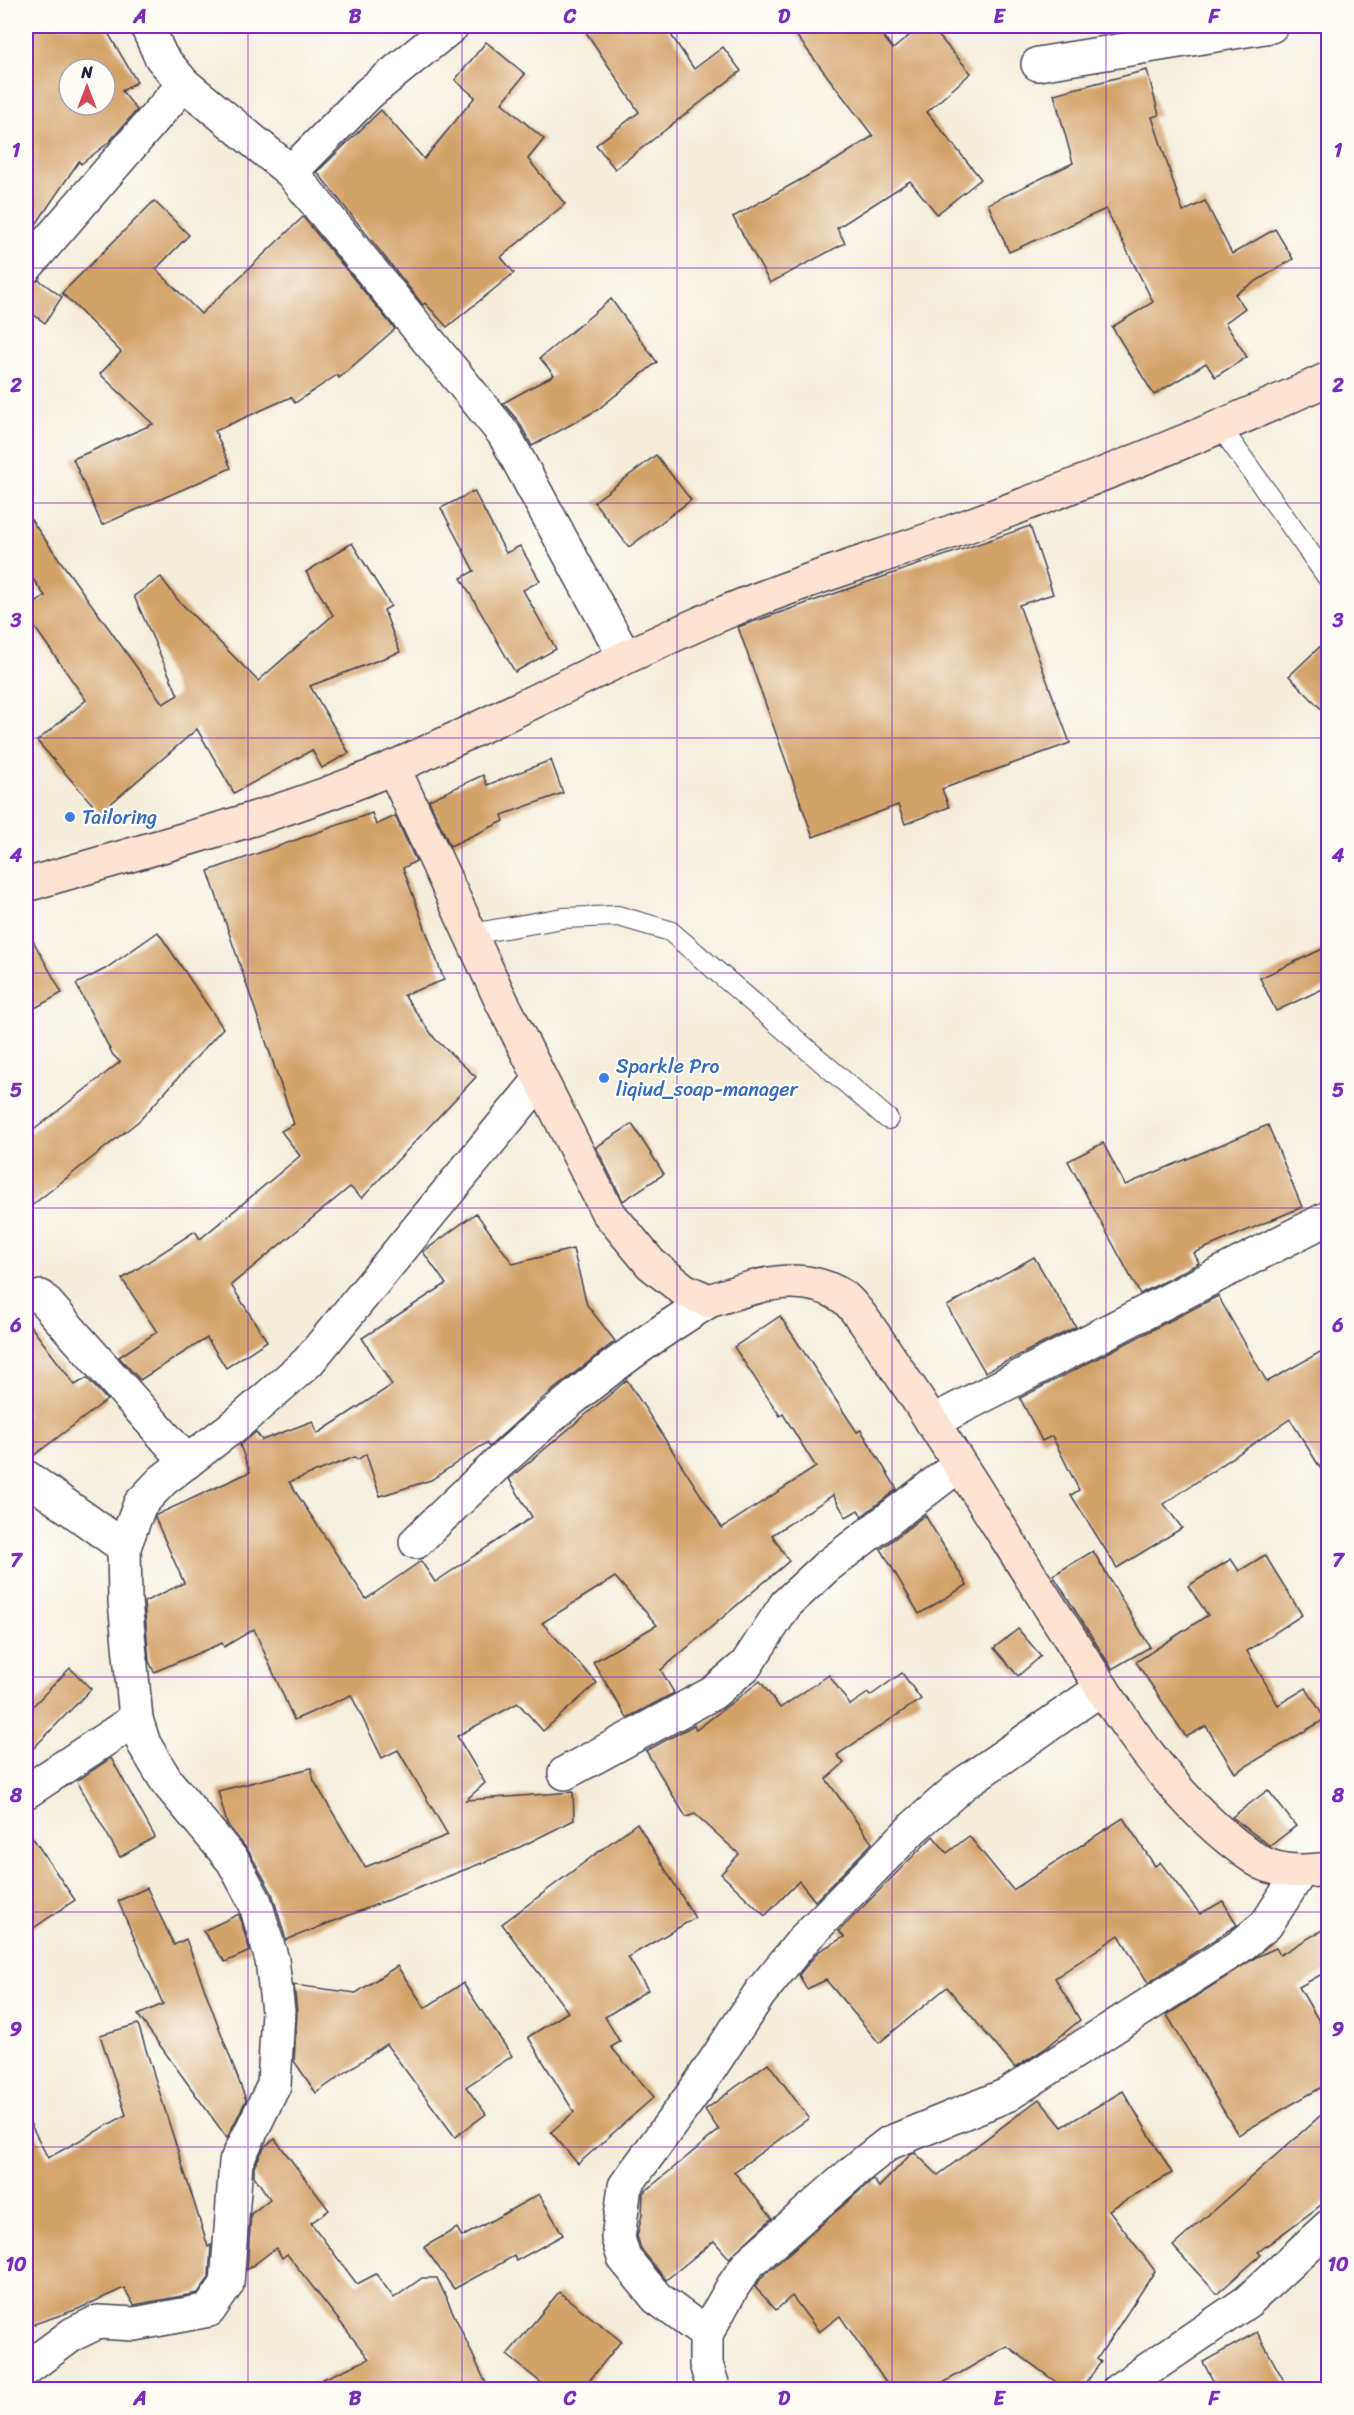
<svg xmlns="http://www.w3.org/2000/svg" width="1354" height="2415" font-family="Sriracha,sans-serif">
  <rect width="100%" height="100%" fill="#fdfcf7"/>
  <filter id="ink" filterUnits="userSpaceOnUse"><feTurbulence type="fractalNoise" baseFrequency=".0167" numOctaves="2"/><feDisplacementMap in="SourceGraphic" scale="12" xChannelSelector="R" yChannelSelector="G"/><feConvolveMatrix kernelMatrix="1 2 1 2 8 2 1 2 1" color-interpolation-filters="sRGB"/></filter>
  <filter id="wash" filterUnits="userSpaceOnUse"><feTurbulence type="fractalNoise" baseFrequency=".008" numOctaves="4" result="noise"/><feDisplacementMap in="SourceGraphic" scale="24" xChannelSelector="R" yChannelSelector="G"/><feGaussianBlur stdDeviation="1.35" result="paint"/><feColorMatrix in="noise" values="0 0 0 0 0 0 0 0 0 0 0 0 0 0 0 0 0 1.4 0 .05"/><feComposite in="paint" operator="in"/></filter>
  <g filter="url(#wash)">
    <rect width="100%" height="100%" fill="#f4edda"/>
    <g id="blocks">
      <g fill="#d3a269" fill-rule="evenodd">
        <path d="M26 26H104L137 82 122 91 137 110 108 143 81 164 79 161 26 239ZM69 69H105V105H69Z"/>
        <path d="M582 26H665L694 69 723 47 741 71 615 169 596 145 639 112Z"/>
        <path d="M789 26H875L893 49 921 26H930L971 73 927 112 981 179 937 214 910 181 837 228 845 243 770 283 733 217 836 160 873 136Z"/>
        <path d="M486 42 525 74 502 103 544 139 528 159 565 204 501 257 514 273 447 327 425 303 423 305 317 172 381 110 424 159 475 97 455 80Z"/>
        <path d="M1147 70 1159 115 1152 117 1183 212 1205 201 1232 254 1275 229 1293 259 1235 294 1245 308 1225 323 1247 357 1215 377 1206 363 1154 395 1112 327 1153 302 1106 209 1009 252 988 204 1073 163 1054 94Z"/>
        <path d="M154 201 189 235 156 269 201 314 303 217 395 329 339 378 337 375 295 403 291 397 215 431 231 468 102 525 73 459 153 424 100 374 121 352 62 293Z"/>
        <path d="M39 280 62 297 45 323 26 309V285Z"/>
        <path d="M611 299 657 362 597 410 532 446 519 422 503 403 554 375 540 358Z"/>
        <path d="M656 455 691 500 629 547 594 502Z"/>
        <path d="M474 491 506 553 520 546 540 581 523 590 556 649 515 672 461 578 474 571 441 508Z"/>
        <path d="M26 513 163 704 178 695 134 596 161 577 177 599 258 681 333 615 306 572 352 543 391 606 384 610 400 652 310 686 349 753 322 768 312 750 234 793 197 729 100 813 37 741 86 700 26 615V610L45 596 26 569Z"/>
        <path d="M1030 526 1053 594 1019 605 1070 743 942 789 949 807 905 824 898 805 813 837 738 627Z"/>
        <path d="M1329 638V717L1289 676Z"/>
        <path d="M551 760 563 793 502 815 504 821 450 846 429 800 483 775 487 785Z"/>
        <path d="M372 813 376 825 395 816 416 861 403 868 444 980 404 995 435 1039 476 1077 362 1198 350 1187 231 1285 267 1341 226 1368 207 1338 140 1380 119 1357 157 1332 122 1279 195 1231 200 1239 300 1156 281 1131 294 1124 208 871Z"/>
        <path d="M26 928 62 993 26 1013Z"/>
        <path d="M158 932 223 1028 140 1120 26 1210V1136L120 1062 113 1055 76 984 105 969Z"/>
        <path d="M1329 946V986L1276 1011 1260 978Z"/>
        <path d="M632 1124 664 1174 623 1201 596 1147Z"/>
        <path d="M1268 1125 1302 1207 1194 1253 1199 1263 1140 1294 1068 1161 1103 1143 1125 1185Z"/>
        <path d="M476 1213 513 1264 573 1249 587 1305 615 1341 543 1398 489 1447 486 1443 431 1480 380 1496 366 1454 357 1460 355 1457 289 1482 366 1599 421 1561 435 1582 532 1517 509 1479 627 1380 722 1528 816 1467 783 1414 780 1416 734 1347 780 1316 857 1432 861 1430 897 1489 862 1516 858 1510 846 1517 833 1495 772 1535 789 1561 661 1670 674 1693 627 1718 593 1662 657 1625 615 1577 542 1623 597 1683 543 1731 518 1703 457 1736 485 1783 466 1800 573 1792 574 1820 510 1852 286 1940 272 1893 249 1852 227 1824 218 1791 311 1768 314 1781 365 1867 448 1835 398 1750 382 1758 351 1695 294 1720 254 1629 224 1647 222 1643 154 1672 149 1661 144 1602 184 1583 155 1518 156 1515 250 1472 240 1445 256 1432 262 1440 313 1421 317 1434 392 1385 362 1338 446 1284 423 1252Z"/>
        <path d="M1034 1257 1076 1327 985 1372 947 1306Z"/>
        <path d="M1218 1296 1267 1382 1329 1347V1482L1290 1419 1164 1504 1182 1528 1117 1568 1071 1495 1079 1490 1052 1436 1042 1441 1020 1398Z"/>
        <path d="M26 1320 75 1385 87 1378 107 1400 29 1459H26Z"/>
        <path d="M925 1515 967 1585 919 1614 881 1549Z"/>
        <path d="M1093 1551 1150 1647 1112 1669 1053 1575Z"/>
        <path d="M1265 1555 1302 1615 1247 1651 1278 1705 1306 1688 1325 1719 1235 1773 1206 1726 1186 1737 1136 1662 1208 1615 1188 1586 1231 1559 1239 1571Z"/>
        <path d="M1018 1629 1041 1656 1018 1676 994 1648Z"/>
        <path d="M70 1668 91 1689 26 1756V1713Z"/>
        <path d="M902 1673 921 1699 837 1755 844 1763 826 1779 872 1843 815 1901 799 1881 765 1916 721 1874 739 1854 695 1814 686 1817 646 1751 694 1725 696 1730 760 1681 780 1708 829 1675 850 1705 868 1693 870 1696Z"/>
        <path d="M111 1758 155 1837 120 1857 77 1781Z"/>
        <path d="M1268 1790 1296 1826 1270 1846 1232 1817Z"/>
        <path d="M1123 1818 1155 1866 1160 1862 1200 1914 1223 1901 1237 1925 1148 1983 1119 1935 1055 1978 1080 2020 1046 2048 1015 2068 947 1987 879 2043 826 1980 807 1989 799 1975 819 1951 844 1937 839 1931 933 1836 947 1853 969 1836 1013 1890Z"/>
        <path d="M637 1823 695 1918 628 1957 648 1990 605 2017 620 2042 611 2047 654 2097 578 2164 551 2132 574 2112 528 2037 568 2012 502 1924Z"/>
        <path d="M26 1828 75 1900 26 1933Z"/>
        <path d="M147 1888 174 1945 186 1939 246 2100 227 2138 138 2015 163 2004 118 1901Z"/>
        <path d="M239 1914 250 1951 225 1962 203 1931Z"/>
        <path d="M1329 1926V1970L1299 1987 1329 2038V2083L1238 2135 1167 2015 1256 1957 1276 1948 1280 1955Z"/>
        <path d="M397 1966 425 2008 463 1983 512 2056 466 2087 486 2114 455 2137 386 2044 316 2093 294 2061 297 2012 294 1985 356 1993Z"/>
        <path d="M138 2024 208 2247 211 2245 209 2278 198 2293 134 2305 124 2288 78 2309 26 2327V2115L48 2158 126 2115 100 2035Z"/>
        <path d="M768 2063 809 2118 734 2172 772 2218 729 2258 714 2241 666 2280 641 2249 637 2236 642 2215 643 2193 719 2130 705 2110Z"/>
        <path d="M1123 2091 1172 2173 1109 2210 1155 2271 1097 2359 1101 2362 1081 2390H1067L1007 2346 931 2390H891L840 2316 819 2332 792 2296 776 2310 755 2287 762 2277 873 2179 879 2187 910 2155 915 2153 938 2175 1039 2099 1062 2127Z"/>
        <path d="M1329 2108V2199L1258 2252 1261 2255 1217 2294 1173 2246Z"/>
        <path d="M275 2139 329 2210 311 2223 357 2284 376 2274 394 2298 422 2278H437L489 2390H298L369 2359 287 2254 282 2258 276 2248 247 2270 251 2214 270 2199 254 2176V2167L265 2146Z"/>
        <path d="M539 2194 563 2235 516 2261 514 2256 454 2289 424 2247 457 2228 462 2237Z"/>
        <path d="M559 2292 621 2341 582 2390H550L507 2355Z"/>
        <path d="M1257 2332 1289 2390H1218L1203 2362Z"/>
      </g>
    </g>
  </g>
  <g filter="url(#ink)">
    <use href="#blocks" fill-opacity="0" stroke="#424053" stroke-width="1.5"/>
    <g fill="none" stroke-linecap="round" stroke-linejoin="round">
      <defs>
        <g id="lane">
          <path d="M1221 428 1328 578"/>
          <path d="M471 934 563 918 618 916 670 931 888 1119"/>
        </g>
        <g id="street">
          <path d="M147 26 161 57 184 84 291 172 504 434 625 657"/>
          <path d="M1038 64 1271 26"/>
          <path d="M291 172 369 93 452 26"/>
          <path d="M26 267 184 84"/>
          <path d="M41 1297 187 1462"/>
          <path d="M932 1422 1328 1218"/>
          <path d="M26 1477 124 1547"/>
          <path d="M416 1542C506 1453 600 1367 709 1301"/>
          <path d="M565 1773 713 1693 746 1665 786 1604 826 1567 959 1465"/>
          <path d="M26 1792 136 1719 125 1601 124 1547 140 1504 163 1480 239 1422 308 1362 540 1080"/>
          <path d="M706 2334 657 2298 624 2258 618 2238 625 2186 697 2088 760 1993 805 1938 913 1828 963 1784 1102 1688"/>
          <path d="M26 2369 73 2334 98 2322 135 2324 209 2310 227 2284 236 2162 274 2085 278 2011 272 1960 255 1902 233 1861 167 1782 144 1744 136 1719"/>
          <path d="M714 2390 706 2364V2334L733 2286 748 2264 861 2165 889 2143 1007 2095 1239 1947 1266 1925 1300 1872"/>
          <path d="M1118 2390 1248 2301 1328 2227"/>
        </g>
        <g id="secondary">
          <path d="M393 767 499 996 607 1211 651 1264 684 1290 709 1301C752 1287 800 1269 842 1296 859 1307 896 1369 910 1388 962 1466 1011 1546 1061 1624 1115 1709 1172 1804 1257 1860 1277 1873 1306 1872 1328 1869"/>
          <path d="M26 885C149 848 275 819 394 767 503 719 609 662 719 615 801 580 887 556 970 525 1091 480 1211 433 1328 379"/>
        </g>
      </defs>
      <use href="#lane" stroke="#424053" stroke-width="22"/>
      <use href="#street" stroke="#424053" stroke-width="36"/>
      <use href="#secondary" stroke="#424053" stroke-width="36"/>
      <use href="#lane" stroke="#fff" stroke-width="20"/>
      <use href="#street" stroke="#fff" stroke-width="33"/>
      <use href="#secondary" stroke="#fee3d2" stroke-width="33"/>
    </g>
  </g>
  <path fill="none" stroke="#7b2cbf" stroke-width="1.5" stroke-opacity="0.55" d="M248 26V2390M462 26V2390M677 26V2390M892 26V2390M1106 26V2390M26 268H1328M26 503H1328M26 738H1328M26 973H1328M26 1208H1328M26 1442H1328M26 1677H1328M26 1912H1328M26 2147H1328"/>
  <g fill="#3f7fe0" stroke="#fdfcf7" stroke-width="2">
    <circle cx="70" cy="817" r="6"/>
    <circle cx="604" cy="1078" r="6"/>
  </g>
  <g text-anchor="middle" stroke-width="4.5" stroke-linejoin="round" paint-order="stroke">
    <g font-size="20" fill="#366cbe" stroke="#fdfcf7" text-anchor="start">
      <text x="82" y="824">Tailoring</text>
      <text x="616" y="1073">Sparkle Pro<tspan x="616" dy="23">liqiud_soap-manager</tspan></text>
    </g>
  </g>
  <rect width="1354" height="2415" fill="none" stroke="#fdfcf7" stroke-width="66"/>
  <g transform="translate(87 87)"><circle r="28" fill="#fdfcf7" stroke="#a5a5ac" stroke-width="1.5"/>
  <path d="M0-4.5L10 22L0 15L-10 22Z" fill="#d1495b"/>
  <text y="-9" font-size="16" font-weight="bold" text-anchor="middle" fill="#22223b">N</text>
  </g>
  <rect x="33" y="33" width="1288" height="2349" fill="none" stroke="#7b2cbf" stroke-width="2"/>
  <g font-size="20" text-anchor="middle" font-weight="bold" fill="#7b2cbf">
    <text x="140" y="23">A</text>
    <text x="355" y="23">B</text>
    <text x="570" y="23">C</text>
    <text x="784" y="23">D</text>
    <text x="999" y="23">E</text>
    <text x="1214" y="23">F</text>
    <text x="16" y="157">1</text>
    <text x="1338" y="157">1</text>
    <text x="16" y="392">2</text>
    <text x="1338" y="392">2</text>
    <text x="16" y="627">3</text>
    <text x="1338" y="627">3</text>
    <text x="16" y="862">4</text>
    <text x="1338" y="862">4</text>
    <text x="16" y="1097">5</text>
    <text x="1338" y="1097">5</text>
    <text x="16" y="1332">6</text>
    <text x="1338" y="1332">6</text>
    <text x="16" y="1567">7</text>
    <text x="1338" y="1567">7</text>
    <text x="16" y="1802">8</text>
    <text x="1338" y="1802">8</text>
    <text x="16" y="2036">9</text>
    <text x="1338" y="2036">9</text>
    <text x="16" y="2271">10</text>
    <text x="1338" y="2271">10</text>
    <text x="140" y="2405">A</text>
    <text x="355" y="2405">B</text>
    <text x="570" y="2405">C</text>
    <text x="784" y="2405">D</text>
    <text x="999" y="2405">E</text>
    <text x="1214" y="2405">F</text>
  </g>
</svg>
